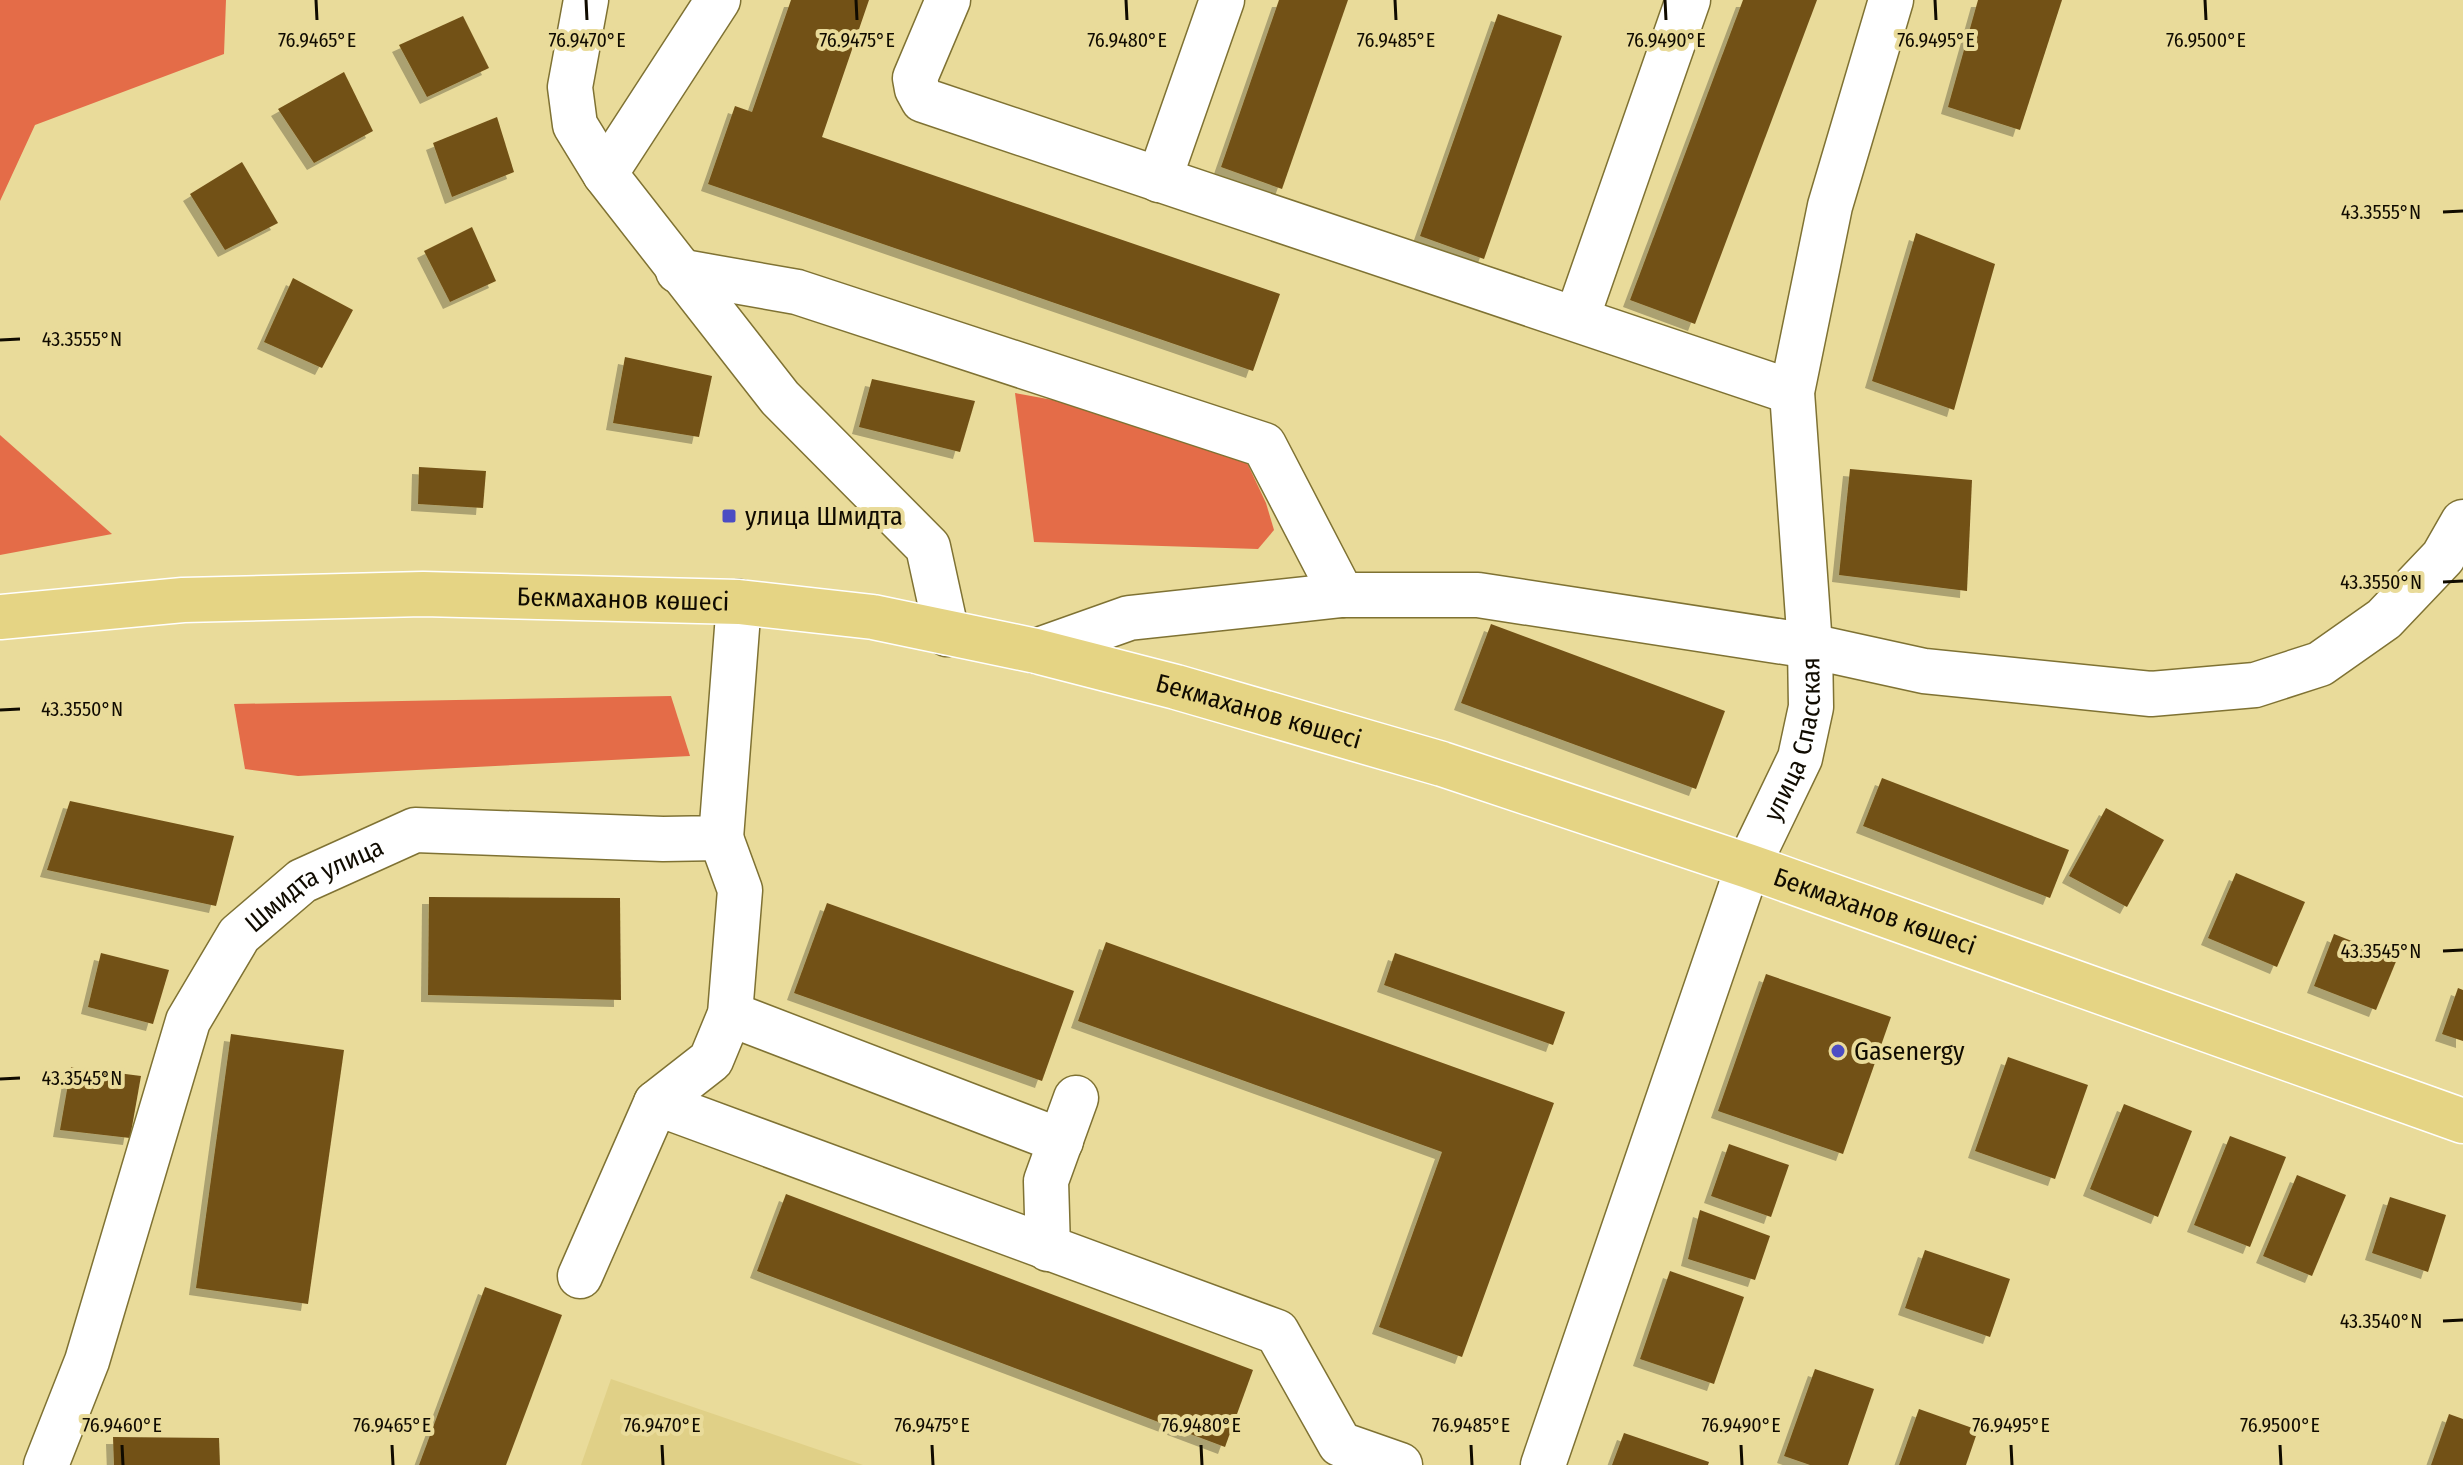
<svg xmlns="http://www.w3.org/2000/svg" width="2463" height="1465" font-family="'Fira Sans Condensed',sans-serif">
  <defs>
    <filter id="shadow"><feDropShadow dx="-7" dy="7" stdDeviation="0" flood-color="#0004"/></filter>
  </defs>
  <rect width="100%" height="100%" fill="#e9db9a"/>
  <path fill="#e0d087" d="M611 1379 863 1465H581Z"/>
  <g fill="#e46c48">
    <path d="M0 0H226L224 54 35 125 0 201Z"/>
    <path d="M1015 393 1119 412 1242 452 1266 503 1274 530 1258 549 1034 542Z"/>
    <path d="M0 435 112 534 0 555Z"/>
    <path d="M671 696 690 756 298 776 245 769 234 704Z"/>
  </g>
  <g fill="#725117" filter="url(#shadow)">
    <path d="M791 0H869L822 137 1280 294 1253 371 708 184 735 106 752 112Z"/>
    <path d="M1279 0H1348L1282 189 1221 167Z"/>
    <path d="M1743 0H1817L1695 324 1630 300Z"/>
    <path d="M1978 0H2062L2020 130 1948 107Z"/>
    <path d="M1498 14 1562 36 1484 259 1420 236Z"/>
    <path d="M463 16 489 68 427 97 399 45Z"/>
    <path d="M344 72 373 131 314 163 278 109Z"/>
    <path d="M497 117 514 172 452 197 433 143Z"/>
    <path d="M242 162 278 223 225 250 190 194Z"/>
    <path d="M472 227 496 281 450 302 424 251Z"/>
    <path d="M1916 233 1995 264 1954 410 1872 381Z"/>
    <path d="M293 278 353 310 322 368 264 342Z"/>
    <path d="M625 357 712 376 699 437 613 423Z"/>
    <path d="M872 379 975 401 960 452 859 427Z"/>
    <path d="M419 467 486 471 483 508 418 504Z"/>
    <path d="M1850 469 1972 480 1967 591 1839 575Z"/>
    <path d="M1491 624 1725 711 1696 789 1461 703Z"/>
    <path d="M1882 778 2069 850 2050 898 1863 826Z"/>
    <path d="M70 801 234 836 216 906 47 870Z"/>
    <path d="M2106 808 2164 840 2127 907 2069 876Z"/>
    <path d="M2236 873 2305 902 2277 967 2208 938Z"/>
    <path d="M429 897 620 898 621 1000 428 995Z"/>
    <path d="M827 903 1074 991 1042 1081 794 993Z"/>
    <path d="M2334 934 2397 959 2376 1010 2314 986Z"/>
    <path d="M1106 942 1554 1103 1462 1357 1379 1327 1442 1152 1078 1021Z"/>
    <path d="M101 953 169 970 153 1024 88 1007Z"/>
    <path d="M1395 953 1565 1012 1553 1045 1384 985Z"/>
    <path d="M1766 974 1891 1017 1843 1154 1718 1111Z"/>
    <path d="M2458 988 2463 990V1041L2442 1034Z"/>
    <path d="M231 1034 344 1050 308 1304 196 1288Z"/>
    <path d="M2008 1057 2088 1085 2055 1179 1975 1151Z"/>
    <path d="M71 1067 141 1076 130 1138 60 1130Z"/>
    <path d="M2124 1104 2192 1131 2158 1217 2090 1189Z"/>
    <path d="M2230 1136 2286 1157 2250 1247 2194 1225Z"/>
    <path d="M1729 1144 1789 1165 1771 1217 1711 1196Z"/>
    <path d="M2297 1175 2346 1195 2312 1276 2263 1256Z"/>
    <path d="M786 1194 1253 1370 1225 1447 757 1271Z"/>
    <path d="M2390 1197 2446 1215 2428 1272 2372 1253Z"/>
    <path d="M1700 1210 1770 1236 1755 1280 1688 1259Z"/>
    <path d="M1925 1250 2010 1279 1990 1337 1905 1308Z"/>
    <path d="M1670 1271 1744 1297 1714 1384 1640 1359Z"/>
    <path d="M485 1287 562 1315 506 1465H419Z"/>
    <path d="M1815 1369 1874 1389 1848 1465H1810L1784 1456Z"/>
    <path d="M1919 1409 1978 1430 1966 1465H1899Z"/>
    <path d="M2449 1414 2463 1419V1465H2431Z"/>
    <path d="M1624 1433 1709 1462 1708 1465H1612Z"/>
    <path d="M113 1437 219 1438 220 1465H114Z"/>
  </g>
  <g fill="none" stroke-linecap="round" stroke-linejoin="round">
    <defs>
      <g id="minor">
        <path d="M586 0 570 87 575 125 605 174 780 398 928 547 947 634"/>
        <path d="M948 0 915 78 917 89 923 100 1792 392"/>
        <path d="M605 174 718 0"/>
        <path d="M1159 180 1222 0"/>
        <path d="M678 271 797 292 1264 445 1342 595"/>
        <path d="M1577 318 1688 0"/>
        <path d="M1036 651 1129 618 1342 595H1478L1810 646 1792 392 1830 206 1891 0"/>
        <path d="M730 1014 1061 1141"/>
        <path d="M656 1103 1277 1332 1340 1444 1400 1465"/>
        <path d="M1048 1249 1046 1181 1076 1098"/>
        <path d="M580 1276 656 1103 711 1060 730 1014 740 890 721 838"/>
        <path id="s1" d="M46 1465 87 1361 188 1021 239 935 302 881 415 830 663 839 721 838 739 602"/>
        <path id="s2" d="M1543 1465 1748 866 1800 758 1811 707 1810 646 1924 671 2151 694 2255 685 2320 664 2384 619 2443 557 2463 522"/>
      </g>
      <g id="major">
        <path id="s3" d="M0 617 183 600 423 594 739 602 873 617 1036 651 1176 687 1442 764 1748 866 2463 1121"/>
      </g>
    </defs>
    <use href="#minor" stroke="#7f7233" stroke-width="47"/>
    <use href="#major" stroke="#fff" stroke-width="47"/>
    <use href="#minor" stroke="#fff" stroke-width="44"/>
    <use href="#major" stroke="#e5d484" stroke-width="44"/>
  </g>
  <path fill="none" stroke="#100b00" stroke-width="3" d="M316 0 317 20M586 0 587 20M856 0 857 20M1126 0 1127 20M1395 0 1396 20M1665 0 1666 20M1935 0 1936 20M2205 0 2206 20M2443 212 2463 211M0 340 20 339M2443 582 2463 581M0 710 20 709M2443 951 2463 950M0 1079 20 1078M2443 1321 2463 1320M122 1445 123 1465M392 1445 393 1465M662 1445 663 1465M932 1445 933 1465M1201 1445 1202 1465M1471 1445 1472 1465M1741 1445 1742 1465M2011 1445 2012 1465M2280 1445 2281 1465"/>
  <g fill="#4c4dc3" stroke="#e9db9a" stroke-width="3">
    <rect x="721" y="508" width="16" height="16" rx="4"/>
    <circle cx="1838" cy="1051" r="8"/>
  </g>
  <g text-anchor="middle" stroke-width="8" stroke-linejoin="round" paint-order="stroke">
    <g font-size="26" fill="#100b00" stroke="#e9db9a" text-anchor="start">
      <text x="745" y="525">улица Шмидта</text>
      <text x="1854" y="1060">Gasenergy</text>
    </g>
    <g font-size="26" fill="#100b00" stroke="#e9db9a">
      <text dy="9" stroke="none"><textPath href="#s3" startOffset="624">Бекмаханов көшесі</textPath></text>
      <text dy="9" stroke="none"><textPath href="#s3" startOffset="1272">Бекмаханов көшесі</textPath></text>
      <text dy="9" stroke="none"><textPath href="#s2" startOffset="770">улица Спасская</textPath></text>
      <text dy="9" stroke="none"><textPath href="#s1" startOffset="658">Шмидта улица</textPath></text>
      <text dy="9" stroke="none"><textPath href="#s3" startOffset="1920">Бекмаханов көшесі</textPath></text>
    </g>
  </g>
  <g font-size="20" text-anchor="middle" fill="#100b00" stroke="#e9db9a" stroke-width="8" stroke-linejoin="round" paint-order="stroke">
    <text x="317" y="47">76.9465°E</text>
    <text x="587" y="47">76.9470°E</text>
    <text x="857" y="47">76.9475°E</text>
    <text x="1127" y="47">76.9480°E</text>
    <text x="1396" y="47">76.9485°E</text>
    <text x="1666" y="47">76.9490°E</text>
    <text x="1936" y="47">76.9495°E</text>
    <text x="2206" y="47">76.9500°E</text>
    <text x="2381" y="219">43.3555°N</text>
    <text x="82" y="346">43.3555°N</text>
    <text x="2381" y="589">43.3550°N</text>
    <text x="82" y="716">43.3550°N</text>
    <text x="2381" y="958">43.3545°N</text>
    <text x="82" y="1085">43.3545°N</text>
    <text x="2381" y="1328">43.3540°N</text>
    <text x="122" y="1432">76.9460°E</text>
    <text x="392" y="1432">76.9465°E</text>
    <text x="662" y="1432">76.9470°E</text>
    <text x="932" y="1432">76.9475°E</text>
    <text x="1201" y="1432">76.9480°E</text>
    <text x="1471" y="1432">76.9485°E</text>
    <text x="1741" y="1432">76.9490°E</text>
    <text x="2011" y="1432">76.9495°E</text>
    <text x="2280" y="1432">76.9500°E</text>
  </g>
</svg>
